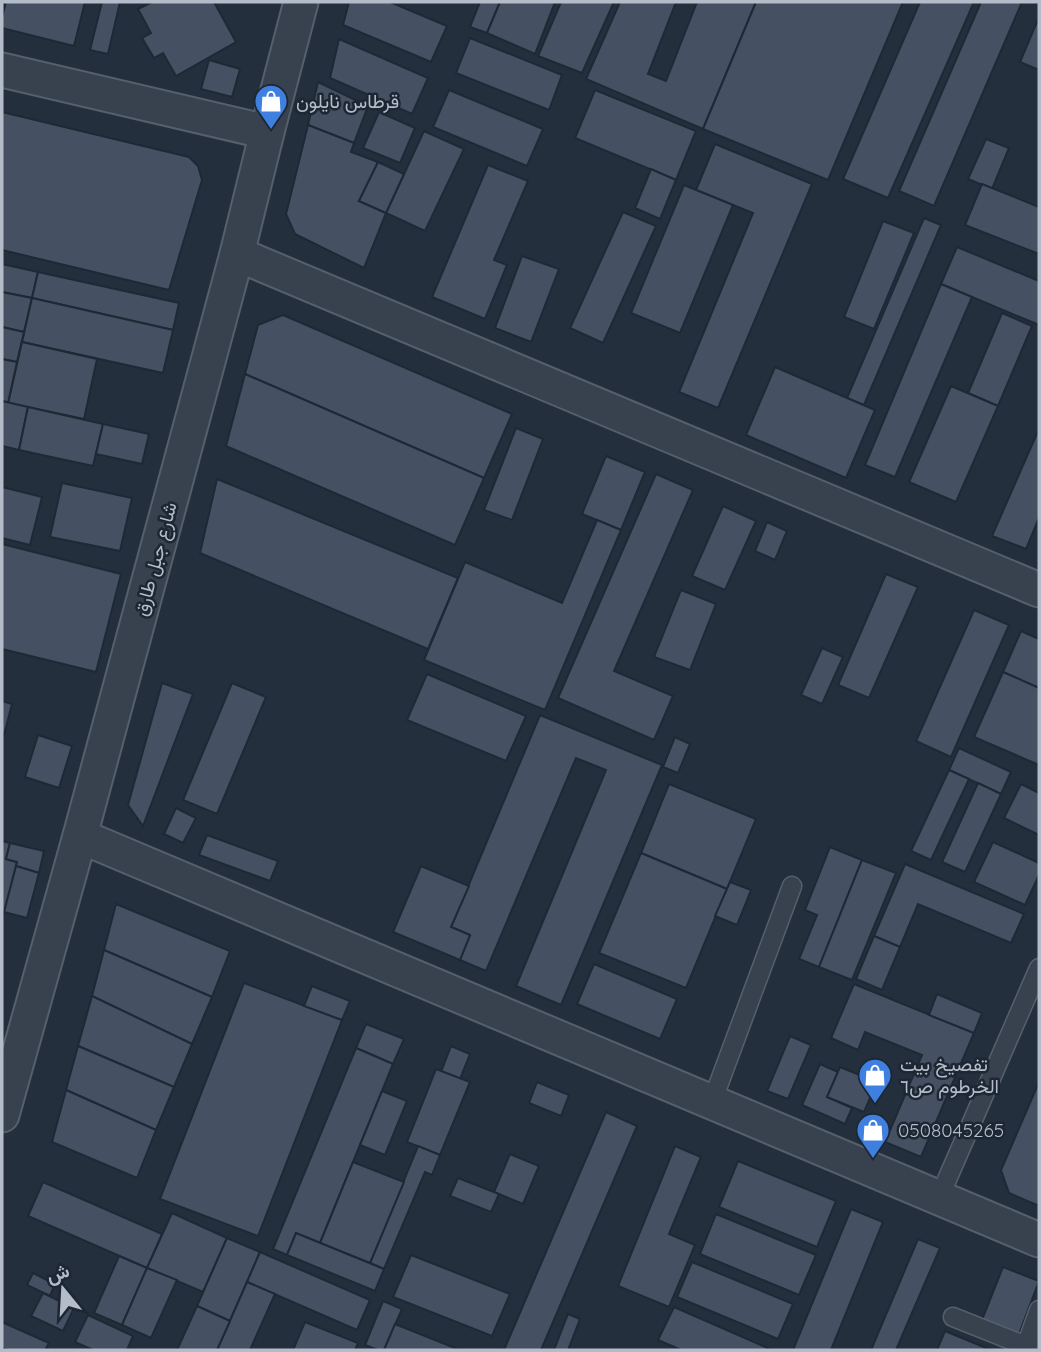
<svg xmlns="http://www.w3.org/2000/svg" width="1041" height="1352" font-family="Quicksand,Vazirmatn,sans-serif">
  <rect width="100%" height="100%" fill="#242f3e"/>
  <g fill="#455162" stroke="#1f2835" stroke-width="2">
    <path d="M6 2H85L74 46 2 28V17Z"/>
    <path d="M102 2H120L108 54 90 50Z"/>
    <path d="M152 2H214L236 42 176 76 163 53 154 58 142 38 151 33 138 9Z"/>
    <path d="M349 2H390L447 26 431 62 343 25Z"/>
    <path d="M480 2H500L487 33 470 27Z"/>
    <path d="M500 2H555L535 54 487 33Z"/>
    <path d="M561 2H614L582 73 538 56Z"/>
    <path d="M620 2H676L648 74 666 81 697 2H756L703 129 586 79Z"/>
    <path d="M756 2H903L828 180 703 129Z"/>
    <path d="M920 2H974L888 198 843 179Z"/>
    <path d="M981 2H1022L934 206 899 191Z"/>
    <path d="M1039 17V70L1020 62Z"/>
    <path d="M470 38 562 75 549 110 456 73Z"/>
    <path d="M339 39 428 78 412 114 330 78Z"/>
    <path d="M209 60 240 69 232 97 201 89Z"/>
    <path d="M318 82 368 106 354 143 308 125Z"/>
    <path d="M449 90 543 129 527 166 433 127Z"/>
    <path d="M595 90 696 131 676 180 575 138Z"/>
    <path d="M2 112 189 157 198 166 202 180 169 290 2 250Z"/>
    <path d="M379 112 415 128 400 163 363 148Z"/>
    <path d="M308 125 354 143 351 152 378 162 359 201 386 213 364 268 295 234 286 214Z"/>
    <path d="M424 131 464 149 425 231 386 213Z"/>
    <path d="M986 139 1009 148 992 189 968 179Z"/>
    <path d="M715 144 812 184 718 408 679 392 753 213 696 190Z"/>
    <path d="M378 162 404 174 386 213 359 201Z"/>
    <path d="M488 165 528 181 494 260 507 265 485 319 432 297Z"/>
    <path d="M651 169 676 180 660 219 635 208Z"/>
    <path d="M982 184 1039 207V254L965 225Z"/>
    <path d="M684 185 733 205 680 333 631 313Z"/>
    <path d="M623 212 656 226 603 343 570 328Z"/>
    <path d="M924 218 941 225 864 405 847 398Z"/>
    <path d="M883 221 914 233 874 329 844 317Z"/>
    <path d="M957 247 1039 281V325L941 284Z"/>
    <path d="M522 256 559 269 531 342 495 328Z"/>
    <path d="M2 264 38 272 32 298 2 292Z"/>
    <path d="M38 272 179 303 173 330 32 298Z"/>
    <path d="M941 284 972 297 895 477 865 465Z"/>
    <path d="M2 292 32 298 24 332 2 327Z"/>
    <path d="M32 298 173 330 163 373 22 342Z"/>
    <path d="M1002 313 1032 326 998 406 968 393Z"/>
    <path d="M283 315 512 414 484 478 245 374 258 325Z"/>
    <path d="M2 327 24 332 17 362 2 359Z"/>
    <path d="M22 342 97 359 84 419 8 403Z"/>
    <path d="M2 359 17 362 8 403 2 401Z"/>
    <path d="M775 367 875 410 846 478 746 435Z"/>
    <path d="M245 374 484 478 455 545 226 446Z"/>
    <path d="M951 386 998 406 956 502 909 482Z"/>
    <path d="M2 401 28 407 19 450 2 446Z"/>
    <path d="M28 407 103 424 93 466 19 450Z"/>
    <path d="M103 424 149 434 142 464 96 454Z"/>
    <path d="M516 428 543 439 512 520 484 510Z"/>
    <path d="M1038 431H1039V518L1026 549 992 536Z"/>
    <path d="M606 456 645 472 621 530 582 514Z"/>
    <path d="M656 474 693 490 614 671 673 696 654 740 558 698Z"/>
    <path d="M217 479 458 578 428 649 200 553Z"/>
    <path d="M62 483 132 498 120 551 50 537Z"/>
    <path d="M2 487 42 497 30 545 2 538Z"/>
    <path d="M723 506 756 521 725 590 692 576Z"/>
    <path d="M597 520 621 530 545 710 424 660 465 562 562 603Z"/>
    <path d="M767 522 787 531 775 560 755 551Z"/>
    <path d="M2 544 121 574 96 672 2 649Z"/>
    <path d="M886 574 918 587 869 698 838 685Z"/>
    <path d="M681 590 716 604 690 670 654 657Z"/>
    <path d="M974 610 1009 625 951 757 916 741Z"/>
    <path d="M1021 631 1039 639V688L1003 672Z"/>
    <path d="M822 648 843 657 822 704 801 695Z"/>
    <path d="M1003 672 1039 688V765L974 737Z"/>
    <path d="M427 674 526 716 506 761 407 720Z"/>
    <path d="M162 683 193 694 143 826 128 805Z"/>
    <path d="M232 683 266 697 217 814 183 800Z"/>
    <path d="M2 701 12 704 4 735 2 734Z"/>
    <path d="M540 715 662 765 561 1005 516 986 606 770 576 758 486 971 460 960 470 935 451 927Z"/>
    <path d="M38 735 72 746 59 788 25 777Z"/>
    <path d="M675 737 690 744 678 773 663 767Z"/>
    <path d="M959 748 1011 772 1001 794 949 770Z"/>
    <path d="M949 770 969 779 931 860 911 851Z"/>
    <path d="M978 783 1001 794 965 872 942 862Z"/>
    <path d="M669 784 756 819 727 889 641 853Z"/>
    <path d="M1021 784 1039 793V835L1004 818Z"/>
    <path d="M176 808 196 818 183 843 164 834Z"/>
    <path d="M207 835 278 861 270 881 199 855Z"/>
    <path d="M2 841 10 843 6 859 17 862 2 921Z"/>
    <path d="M993 842 1039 863V875L1025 905 974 882Z"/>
    <path d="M10 843 44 851 39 873 16 866 17 862 6 859Z"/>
    <path d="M830 847 862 860 819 967 799 959 817 915 805 910Z"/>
    <path d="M641 853 727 889 686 988 599 953Z"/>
    <path d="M862 860 896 873 852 980 819 967Z"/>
    <path d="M905 864 1024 914 1011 943 918 904 900 947 874 936Z"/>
    <path d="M16 866 39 873 27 918 4 912Z"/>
    <path d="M421 866 469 886 451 927 470 935 460 960 393 932Z"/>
    <path d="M730 882 751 890 737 925 715 916Z"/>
    <path d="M116 904 230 951 212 997 104 950Z"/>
    <path d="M874 936 900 947 882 990 856 979Z"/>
    <path d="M104 950 212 997 192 1044 92 996Z"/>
    <path d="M594 964 677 999 660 1039 577 1004Z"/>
    <path d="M244 983 342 1020 258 1236 160 1199Z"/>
    <path d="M854 984 974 1033 921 1157 885 1142 922 1055 865 1032 858 1050 831 1038Z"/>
    <path d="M312 986 350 1001 342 1020 304 1006Z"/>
    <path d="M937 994 982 1013 974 1033 929 1015Z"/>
    <path d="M92 996 192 1044 174 1087 78 1046Z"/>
    <path d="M366 1024 404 1039 393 1064 356 1048Z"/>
    <path d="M790 1036 811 1045 788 1099 767 1091Z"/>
    <path d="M78 1046 174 1087 156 1130 66 1090Z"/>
    <path d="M451 1046 470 1054 460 1079 441 1072Z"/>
    <path d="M356 1048 393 1064 320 1243 296 1233 287 1255 273 1249Z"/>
    <path d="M820 1064 838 1072 827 1097 852 1108 845 1124 802 1105Z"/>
    <path d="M840 1067 877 1082 864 1112 827 1097Z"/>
    <path d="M436 1069 470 1082 440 1155 407 1142Z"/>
    <path d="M537 1082 569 1095 561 1116 529 1103Z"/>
    <path d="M1039 1082V1206L1009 1193 1001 1170Z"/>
    <path d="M66 1090 156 1130 137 1178 52 1142Z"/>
    <path d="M382 1091 407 1101 385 1155 360 1145Z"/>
    <path d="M606 1112 637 1126 541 1350H504Z"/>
    <path d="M418 1146 440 1155 432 1175 425 1172 384 1269 370 1263Z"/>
    <path d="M675 1146 701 1157 669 1234 695 1245 669 1307 618 1286Z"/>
    <path d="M510 1154 539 1166 523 1204 494 1192Z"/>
    <path d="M738 1161 836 1201 817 1247 719 1207Z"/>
    <path d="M353 1162 404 1182 370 1263 320 1243Z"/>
    <path d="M458 1178 499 1194 491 1212 450 1196Z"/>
    <path d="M43 1182 162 1234 147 1268 28 1216Z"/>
    <path d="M851 1209 883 1222 831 1350H793Z"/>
    <path d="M172 1213 227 1238 203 1292 147 1268Z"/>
    <path d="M716 1214 816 1255 799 1295 700 1254Z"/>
    <path d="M296 1233 384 1269 375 1291 287 1255Z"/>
    <path d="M227 1238 260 1252 230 1321 197 1306Z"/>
    <path d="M918 1239 940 1248 896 1350H871Z"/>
    <path d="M260 1252 370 1300 357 1330 247 1282Z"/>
    <path d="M411 1255 510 1294 492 1336 393 1297Z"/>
    <path d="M119 1256 147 1268 122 1325 94 1313Z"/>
    <path d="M692 1262 793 1304 778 1339 677 1297Z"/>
    <path d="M1003 1267 1039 1281 1019 1334 982 1320Z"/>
    <path d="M147 1268 177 1280 151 1338 122 1325Z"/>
    <path d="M33 1273 55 1284 50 1296 27 1285Z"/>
    <path d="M247 1282 275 1294 250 1350H217Z"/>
    <path d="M43 1293 74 1308 63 1331 31 1316Z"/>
    <path d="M383 1301 402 1309 384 1350H378L365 1345Z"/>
    <path d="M197 1306 230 1321 217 1350H177Z"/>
    <path d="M674 1307 772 1350H681L658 1340Z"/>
    <path d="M568 1314 580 1319 568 1350H554Z"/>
    <path d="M88 1315 133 1336 127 1350H93L75 1342Z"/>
    <path d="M2 1322 49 1343 45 1350H8L2 1348Z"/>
    <path d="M305 1322 358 1343 355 1350H293Z"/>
    <path d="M395 1324 460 1350H384Z"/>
    <path d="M945 1331 991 1350H937Z"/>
  </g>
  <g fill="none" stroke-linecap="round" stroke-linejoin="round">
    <defs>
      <g id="service">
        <path d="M712 1102 792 886"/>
        <path d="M939 1198 1039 968"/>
        <path d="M953 1317 1036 1350"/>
        <path d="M1026 1346 1039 1310"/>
      </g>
      <g id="minor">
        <path d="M2 70 267 132"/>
        <path d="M237 254 1039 590"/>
        <path d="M80 836 1039 1240"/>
        <path d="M2 1115 80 836 237 254 267 132 301 2"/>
      </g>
    </defs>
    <use href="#service" stroke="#565f6c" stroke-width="21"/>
    <use href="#minor" stroke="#565f6c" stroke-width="37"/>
    <use href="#service" stroke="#38414e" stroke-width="18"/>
    <use href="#minor" stroke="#38414e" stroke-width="33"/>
  </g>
  <defs>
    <symbol id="shop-pin" viewBox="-11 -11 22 30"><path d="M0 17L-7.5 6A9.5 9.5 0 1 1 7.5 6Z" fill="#3f7fe0" stroke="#1d2633"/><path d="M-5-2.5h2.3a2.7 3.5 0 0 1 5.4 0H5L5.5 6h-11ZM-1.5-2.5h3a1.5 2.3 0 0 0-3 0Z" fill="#fff"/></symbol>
  </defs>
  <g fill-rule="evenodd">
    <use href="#shop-pin" x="252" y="82" width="38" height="52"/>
    <use href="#shop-pin" x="856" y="1056" width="38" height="52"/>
    <use href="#shop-pin" x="854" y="1111" width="38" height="52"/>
  </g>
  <g text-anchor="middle" stroke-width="5" stroke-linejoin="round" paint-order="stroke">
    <g font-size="19" fill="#b4bcc9" stroke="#1d2633" text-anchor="start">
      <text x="296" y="108">قرطاس نايلون</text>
      <text x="900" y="1071">تفصيخ بيت<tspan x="900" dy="22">الخرطوم ص٦</tspan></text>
      <text x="898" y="1137">0508045265</text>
    </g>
    <g font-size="19" fill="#b4bcc9" stroke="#1d2633">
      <text transform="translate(155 559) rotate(-75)" y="7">شارع جبل طارق</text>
    </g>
  </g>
  <rect width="1041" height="1352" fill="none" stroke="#b4bcc9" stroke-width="7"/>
  <g transform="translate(63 1289) rotate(342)" stroke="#1d2633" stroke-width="5" paint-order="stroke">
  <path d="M0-5L12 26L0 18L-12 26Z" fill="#b4bcc9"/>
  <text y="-10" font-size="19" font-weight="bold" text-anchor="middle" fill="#b4bcc9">ش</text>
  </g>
</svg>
